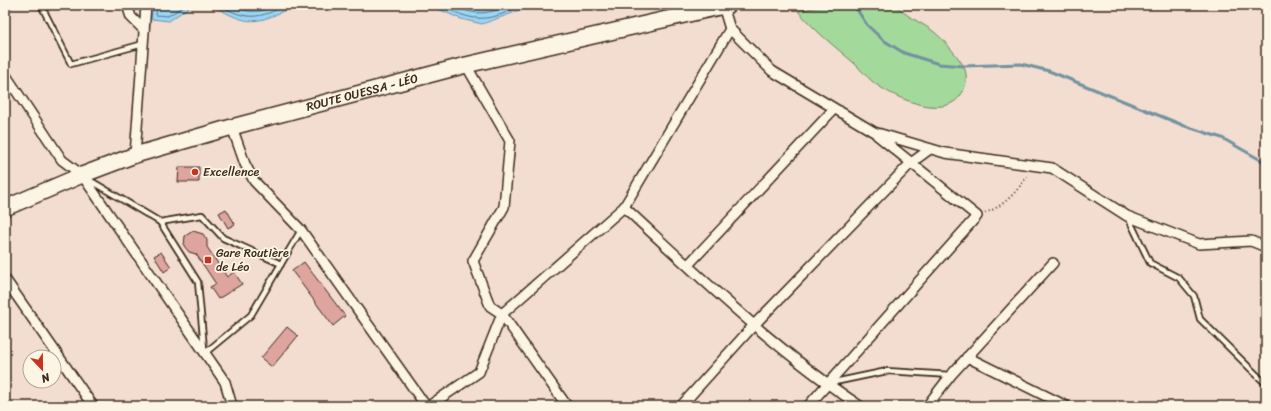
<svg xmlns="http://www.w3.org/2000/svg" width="1271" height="411" font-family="Sriracha,sans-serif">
  <rect width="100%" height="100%" fill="#f3ddd0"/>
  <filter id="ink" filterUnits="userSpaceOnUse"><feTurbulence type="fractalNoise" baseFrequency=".025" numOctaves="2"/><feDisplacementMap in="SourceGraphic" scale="8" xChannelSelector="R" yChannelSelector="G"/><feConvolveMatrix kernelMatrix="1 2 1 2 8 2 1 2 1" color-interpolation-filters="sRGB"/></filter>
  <g filter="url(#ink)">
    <path fill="#a4d99c" stroke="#70825d" d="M827 5H896C908 18 919 21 933 31 943 39 956 54 963 65 968 74 967 85 962 93 946 122 892 97 873 82 866 76 860 69 854 63 834 46 815 31 798 11Z"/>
    <g fill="#97d6f9" stroke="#7291a1">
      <path d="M153 5H192L169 21 151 19Z"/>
      <path d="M212 5H295C257 25 249 27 212 5Z"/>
      <path d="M429 5H528L524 9 482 24 461 19Z"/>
    </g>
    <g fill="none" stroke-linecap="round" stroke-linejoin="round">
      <g stroke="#606f76" stroke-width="1">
        <path d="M157 5 156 15 168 16 186 5"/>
        <path d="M220 5C246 21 260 19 286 5"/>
        <path d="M230 5C246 13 259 14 276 5"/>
        <path d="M438 5C464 16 477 24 505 13 511 10 518 8 523 5"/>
        <path d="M451 5C476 16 485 15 511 5"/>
      </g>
      <path stroke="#7291a1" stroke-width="3" d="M854 5 867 25 883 40 904 53 939 64 964 66 1021 64 1049 71 1185 126 1222 138 1266 163"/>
    </g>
    <g fill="#dea49e" stroke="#3b2a1e">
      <path d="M179 167H199V182H178Z"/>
      <path d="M226 209 235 224 228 228 219 213Z"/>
      <path d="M193 231 203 234 207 240V247L227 277 234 272 242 284 218 299 210 287 216 284 196 254 189 252 184 246 185 236Z"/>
      <path d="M161 252 171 267 164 272 154 256Z"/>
      <path d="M304 262 345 316 333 326 292 271Z"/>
      <path d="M287 327 298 336 272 367 261 358Z"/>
    </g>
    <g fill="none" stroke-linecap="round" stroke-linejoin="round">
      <defs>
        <g id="lane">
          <path d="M41 5 71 64 143 44"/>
          <path d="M86 178 160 222 198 282 204 348"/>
          <path d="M1128 217 1150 263 1179 278 1194 296 1200 319 1266 384"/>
          <path d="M160 222 202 215 223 238 281 264"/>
          <path d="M205 353 251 315 301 230"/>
          <path d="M830 383 887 371 951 375"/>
        </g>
        <g id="street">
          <path d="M127 5 131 17 144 30"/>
          <path d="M730 29 772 71 874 132 945 153 1052 168 1127 216 1199 244 1251 241 1266 247"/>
          <path d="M466 65 510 141 504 207 473 261 490 306 502 314 567 406"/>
          <path d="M5 74 62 160 82 175 225 382 232 406"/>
          <path d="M232 127 245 164 254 181 301 230 426 406"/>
          <path d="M135 155 146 5"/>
          <path d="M624 207C700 277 774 349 860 406"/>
          <path d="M688 265 834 109"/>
          <path d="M5 279 93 406"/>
          <path d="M967 357 1066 406"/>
          <path d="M429 406 479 372 502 314 624 207 730 29 723 6"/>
          <path d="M681 406 753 326 911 163 930 149"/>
          <path d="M808 406 977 216 877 135"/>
          <path d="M927 406 951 375 1053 263"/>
        </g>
        <g id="primary">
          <path id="s1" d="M5 208 82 175 135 155 232 127 466 65 728 5"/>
        </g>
      </defs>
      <use href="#lane" stroke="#3b2a1e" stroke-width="8"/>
      <use href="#street" stroke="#3b2a1e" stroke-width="12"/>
      <use href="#primary" stroke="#3b2a1e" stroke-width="18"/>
      <path stroke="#3b2a1e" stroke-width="2" stroke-dasharray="1 3" stroke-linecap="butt" d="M985 213C1006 205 1016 192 1029 174"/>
      <use href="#lane" stroke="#fcf5e5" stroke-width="4.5"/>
      <use href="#street" stroke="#fcf5e5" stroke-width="9"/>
      <use href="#primary" stroke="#fcf5e5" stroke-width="15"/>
    </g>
  </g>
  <g fill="#c8321e" stroke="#fcf5e5" stroke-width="1.5">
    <circle cx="195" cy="172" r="4"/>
    <rect x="204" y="256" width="8" height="8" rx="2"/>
  </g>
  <g text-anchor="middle" stroke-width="3.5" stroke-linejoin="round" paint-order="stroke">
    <g font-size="12" fill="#3b2a1e" stroke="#fcf5e5">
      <text dy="4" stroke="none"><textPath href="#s1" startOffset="376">ROUTE OUESSA - LÉO</textPath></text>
    </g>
    <g font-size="12" fill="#3b2a1e" stroke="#fcf5e5" text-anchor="start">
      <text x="203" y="176">Excellence</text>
      <text x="216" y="257">Gare Routière<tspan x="216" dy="14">de Léo</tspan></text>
    </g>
  </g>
  <rect width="1271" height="411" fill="none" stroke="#fcf5e5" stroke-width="20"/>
  <rect x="10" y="10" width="1251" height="391" fill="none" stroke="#3b2a1e" stroke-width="1.5" filter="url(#ink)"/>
  <g transform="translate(42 369) rotate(158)"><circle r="19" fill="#fcf5e5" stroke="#afa495"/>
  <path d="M0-3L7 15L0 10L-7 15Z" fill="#c8321e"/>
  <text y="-6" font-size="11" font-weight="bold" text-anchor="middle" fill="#3b2a1e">N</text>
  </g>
</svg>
